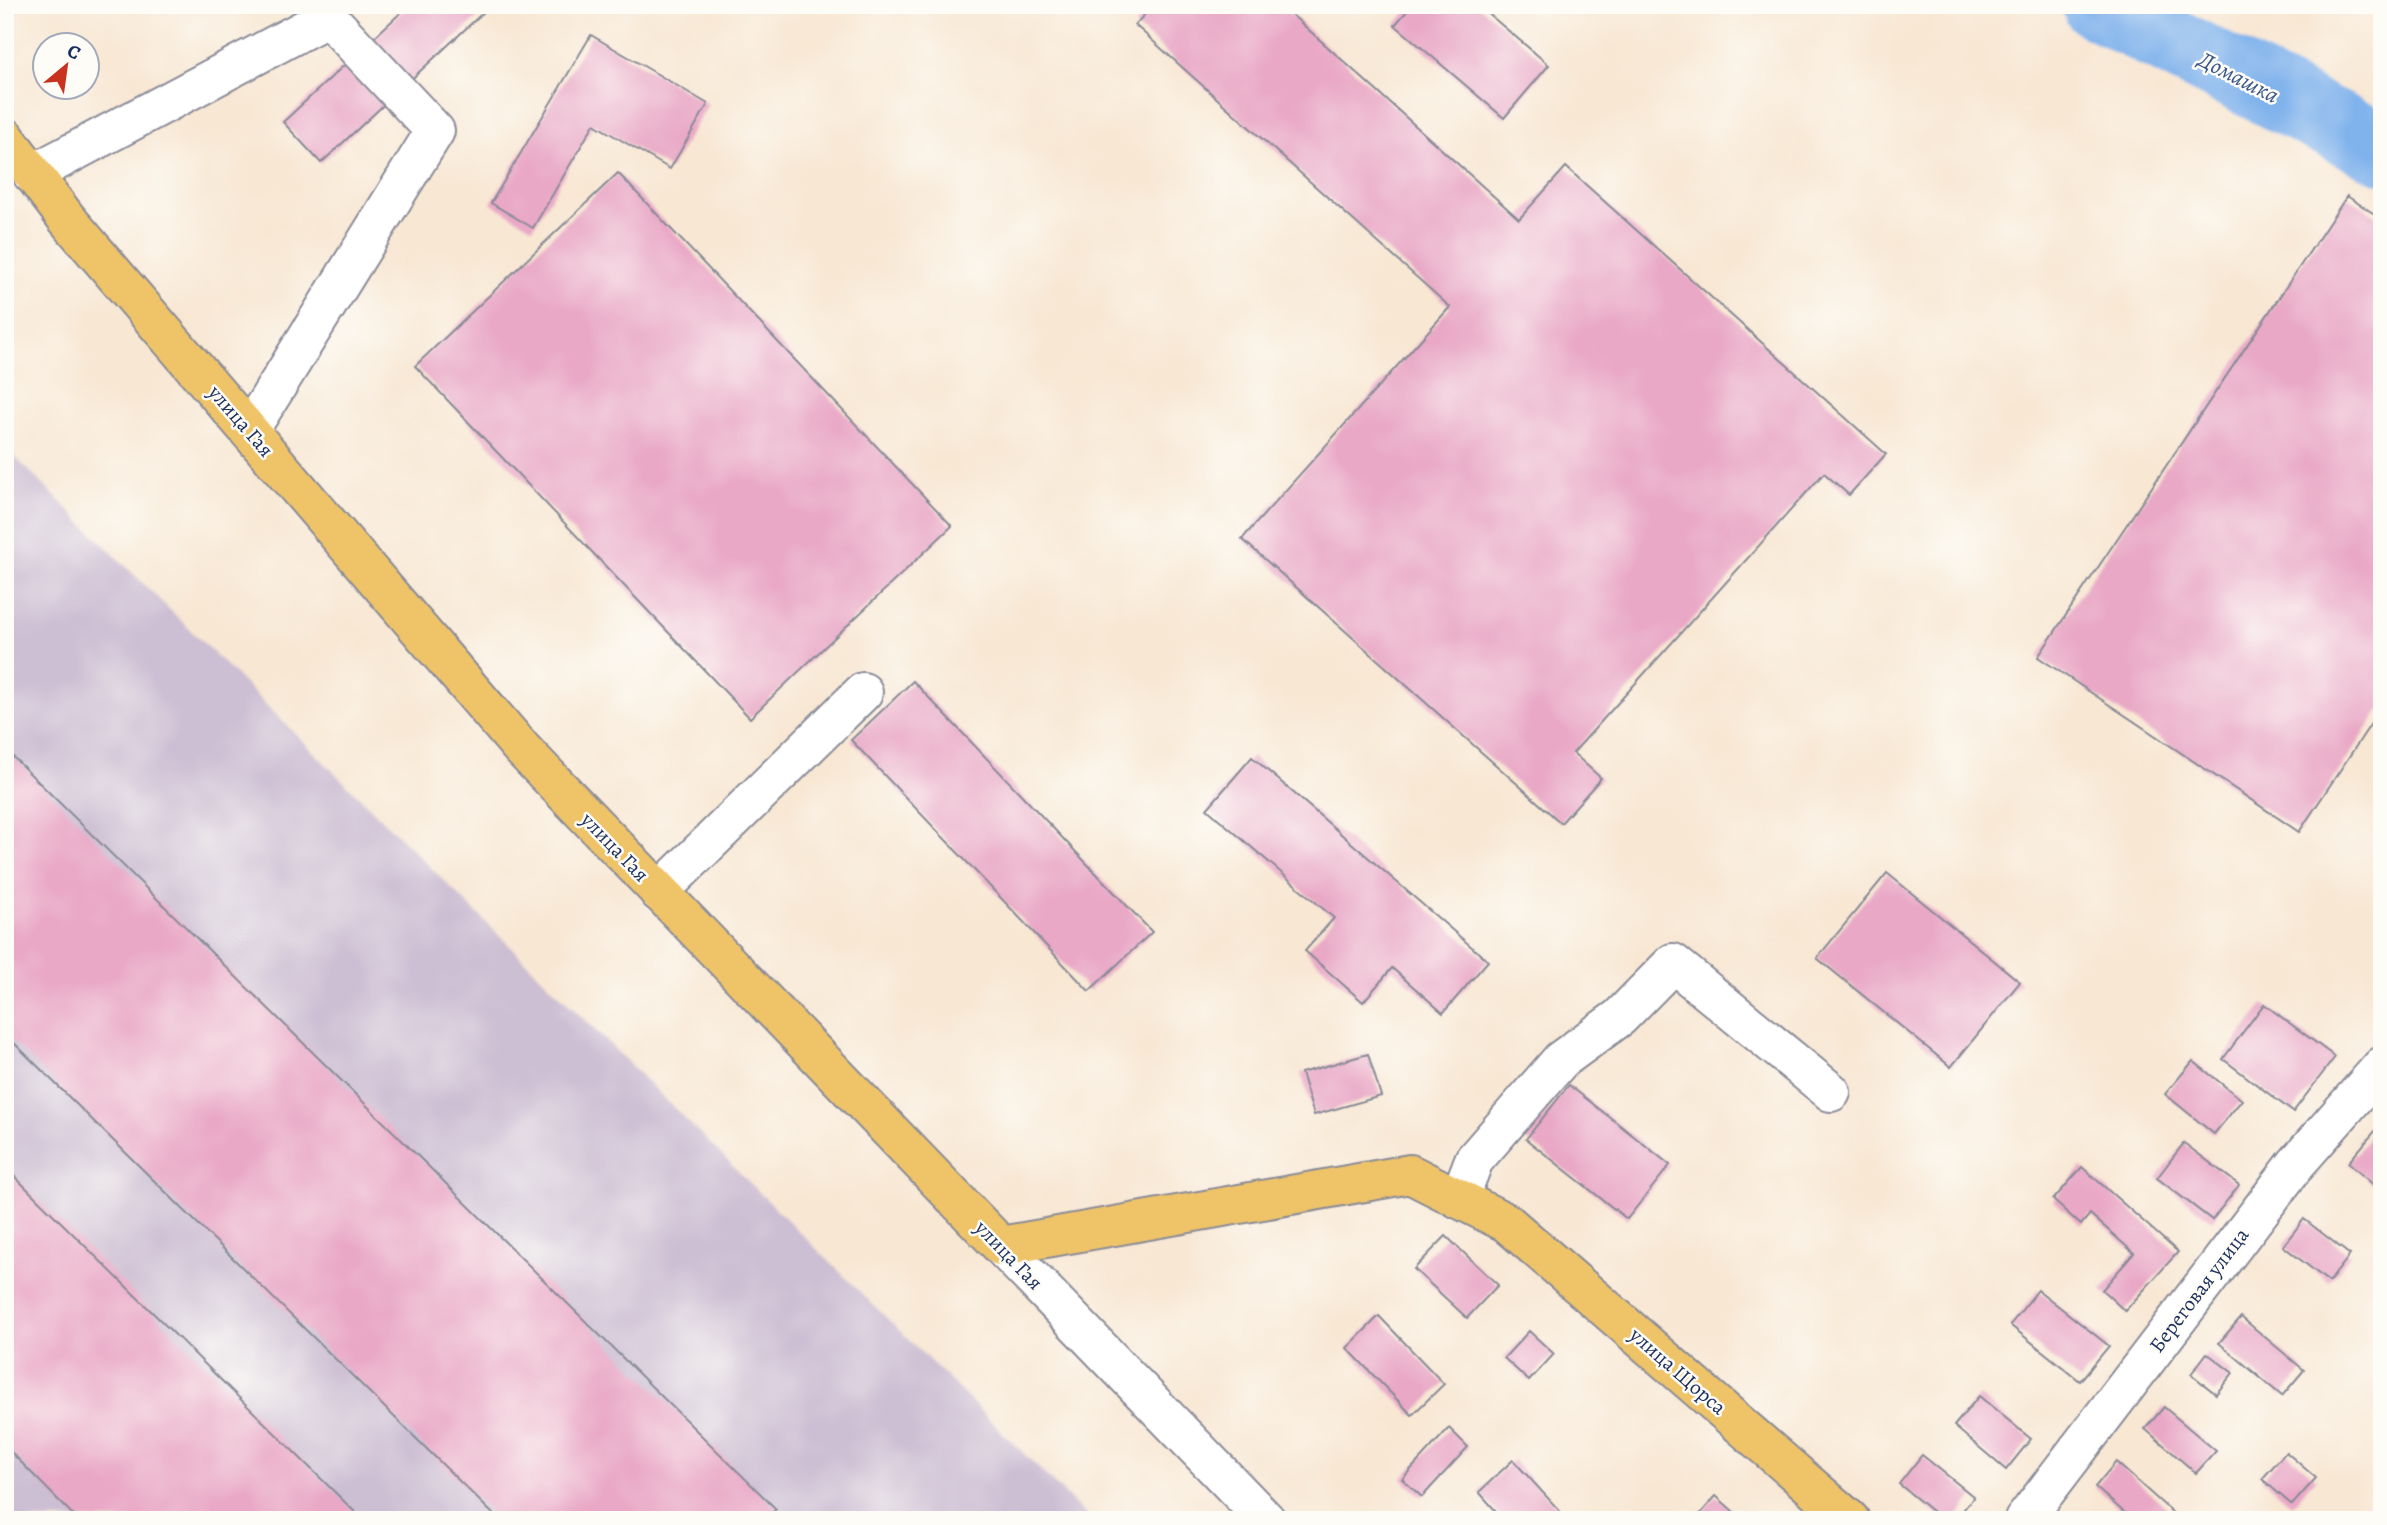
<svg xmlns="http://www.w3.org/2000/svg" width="2387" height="1525" font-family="Alegreya,serif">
  <rect width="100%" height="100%" fill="#fdfcf7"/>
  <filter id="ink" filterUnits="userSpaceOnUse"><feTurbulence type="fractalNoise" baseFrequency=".0143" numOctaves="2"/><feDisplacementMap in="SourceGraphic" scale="14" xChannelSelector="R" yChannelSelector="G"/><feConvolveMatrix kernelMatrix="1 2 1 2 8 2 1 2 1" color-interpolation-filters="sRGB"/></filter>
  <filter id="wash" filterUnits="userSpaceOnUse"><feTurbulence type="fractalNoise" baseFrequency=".00686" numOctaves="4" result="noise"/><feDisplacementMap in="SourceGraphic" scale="28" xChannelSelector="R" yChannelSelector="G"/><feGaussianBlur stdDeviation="1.57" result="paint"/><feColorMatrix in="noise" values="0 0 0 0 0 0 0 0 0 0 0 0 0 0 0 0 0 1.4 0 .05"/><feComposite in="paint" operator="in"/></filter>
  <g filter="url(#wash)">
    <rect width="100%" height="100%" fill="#f8e7d3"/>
    <path fill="#ccbed3" d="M5 447 1091 1520H5Z"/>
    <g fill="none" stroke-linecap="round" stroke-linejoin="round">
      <path stroke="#80b2ec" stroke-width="70" d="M2097 5 2382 149"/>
    </g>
    <g id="blocks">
      <g fill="#e9a8c6">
        <path d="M409 5H486L488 8 321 163 283 122Z"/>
        <path d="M1153 5H1281L1519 219 1566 167 1886 454 1849 495 1824 473 1573 753 1601 778 1561 823 1242 539 1450 307 1135 25Z"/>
        <path d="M1412 5H1478L1549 65 1504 118 1395 25Z"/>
        <path d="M591 35 708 104 670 169 594 124 533 228 491 203Z"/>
        <path d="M618 173 952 526 750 718 415 366Z"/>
        <path d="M2347 196 2382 219V707L2299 832 2038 657Z"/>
        <path d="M913 681 1152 932 1089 991 851 740Z"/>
        <path d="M5 749 776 1509 766 1520H499L5 1034Z"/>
        <path d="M1252 757 1488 961 1443 1013 1392 968 1363 1002 1305 951 1334 918 1207 809Z"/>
        <path d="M1887 873 2020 982 1951 1067 1817 958Z"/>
        <path d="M2264 1004 2335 1057 2293 1112 2223 1059Z"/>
        <path d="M1368 1054 1381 1096 1314 1115 1301 1073Z"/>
        <path d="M2193 1061 2242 1100 2214 1134 2165 1094Z"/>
        <path d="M1569 1085 1670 1165 1627 1219 1526 1139Z"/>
        <path d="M2375 1131 2382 1136V1192L2348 1163Z"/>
        <path d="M2184 1143 2239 1185 2212 1220 2157 1178Z"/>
        <path d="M5 1167 363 1520H78L5 1446Z"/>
        <path d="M2082 1167 2178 1252 2125 1311 2102 1290 2134 1253 2090 1214 2081 1225 2053 1200Z"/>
        <path d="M2304 1219 2350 1255 2329 1282 2283 1246Z"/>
        <path d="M1446 1236 1498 1285 1467 1318 1414 1269Z"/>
        <path d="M2038 1290 2109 1346 2080 1381 2010 1325Z"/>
        <path d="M1379 1316 1444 1384 1412 1415 1347 1348Z"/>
        <path d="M2241 1317 2304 1370 2282 1396 2219 1343Z"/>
        <path d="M1529 1331 1554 1354 1529 1381 1504 1358Z"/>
        <path d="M2207 1353 2233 1373 2216 1394 2191 1374Z"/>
        <path d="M1979 1396 2031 1439 2006 1470 1954 1426Z"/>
        <path d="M2164 1407 2216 1451 2196 1473 2145 1429Z"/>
        <path d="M1449 1428 1468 1447 1422 1497 1402 1479Z"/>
        <path d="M2286 1452 2316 1478 2292 1505 2262 1479Z"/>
        <path d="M1922 1455 1974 1497 1955 1520H1943L1899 1484Z"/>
        <path d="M1513 1460 1568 1520H1504L1479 1492Z"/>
        <path d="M2116 1462 2174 1514 2169 1520H2133L2095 1487Z"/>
        <path d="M1716 1496 1743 1520H1695Z"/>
      </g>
    </g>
  </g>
  <g filter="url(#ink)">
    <use href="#blocks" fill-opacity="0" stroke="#8a8b98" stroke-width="2"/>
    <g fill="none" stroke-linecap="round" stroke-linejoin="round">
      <defs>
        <g id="minor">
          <path d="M32 174 328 17 435 131 249 431"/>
          <path d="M659 892 863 692"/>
          <path d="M1459 1199 1474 1160 1561 1060 1620 1017 1673 963 1831 1092"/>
          <path d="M1001 1246 1266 1520"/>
          <path d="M2024 1520 2296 1164 2382 1066"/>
        </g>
        <path id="major" d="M5 137 67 219 522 749 1001 1246 1410 1174 1507 1223 1850 1520"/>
      </defs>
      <use href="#minor" stroke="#8a8b98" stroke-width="42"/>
      <use href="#major" stroke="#8a8b98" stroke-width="42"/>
      <use href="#minor" stroke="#fff" stroke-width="38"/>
      <use href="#major" stroke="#efc469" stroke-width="38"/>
    </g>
  </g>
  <g text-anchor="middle" stroke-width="5" stroke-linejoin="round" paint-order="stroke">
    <g font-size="21" fill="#1b2f5e" stroke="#fdfcf7">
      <text transform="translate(241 421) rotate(49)" y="7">улица Гая</text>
      <text transform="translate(615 847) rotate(46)" y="7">улица Гая</text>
      <text transform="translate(1009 1255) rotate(46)" y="7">улица Гая</text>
      <text transform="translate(2199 1290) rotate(-53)" y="7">Береговая улица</text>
      <text transform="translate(1678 1371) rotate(41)" y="7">улица Щорса</text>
    </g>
    <g font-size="23" font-style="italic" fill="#395689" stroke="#fdfcf7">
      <text transform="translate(2239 77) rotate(27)" y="8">Домашка</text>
    </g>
  </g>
  <rect width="2387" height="1525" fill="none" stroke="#fdfcf7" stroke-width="28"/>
  <g transform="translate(66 66) rotate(29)"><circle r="33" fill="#fdfcf7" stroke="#a3aaba" stroke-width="2"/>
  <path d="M0-5L12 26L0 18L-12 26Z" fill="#c8321e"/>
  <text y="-10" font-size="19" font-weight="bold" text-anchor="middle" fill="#1b2f5e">С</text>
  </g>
</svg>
